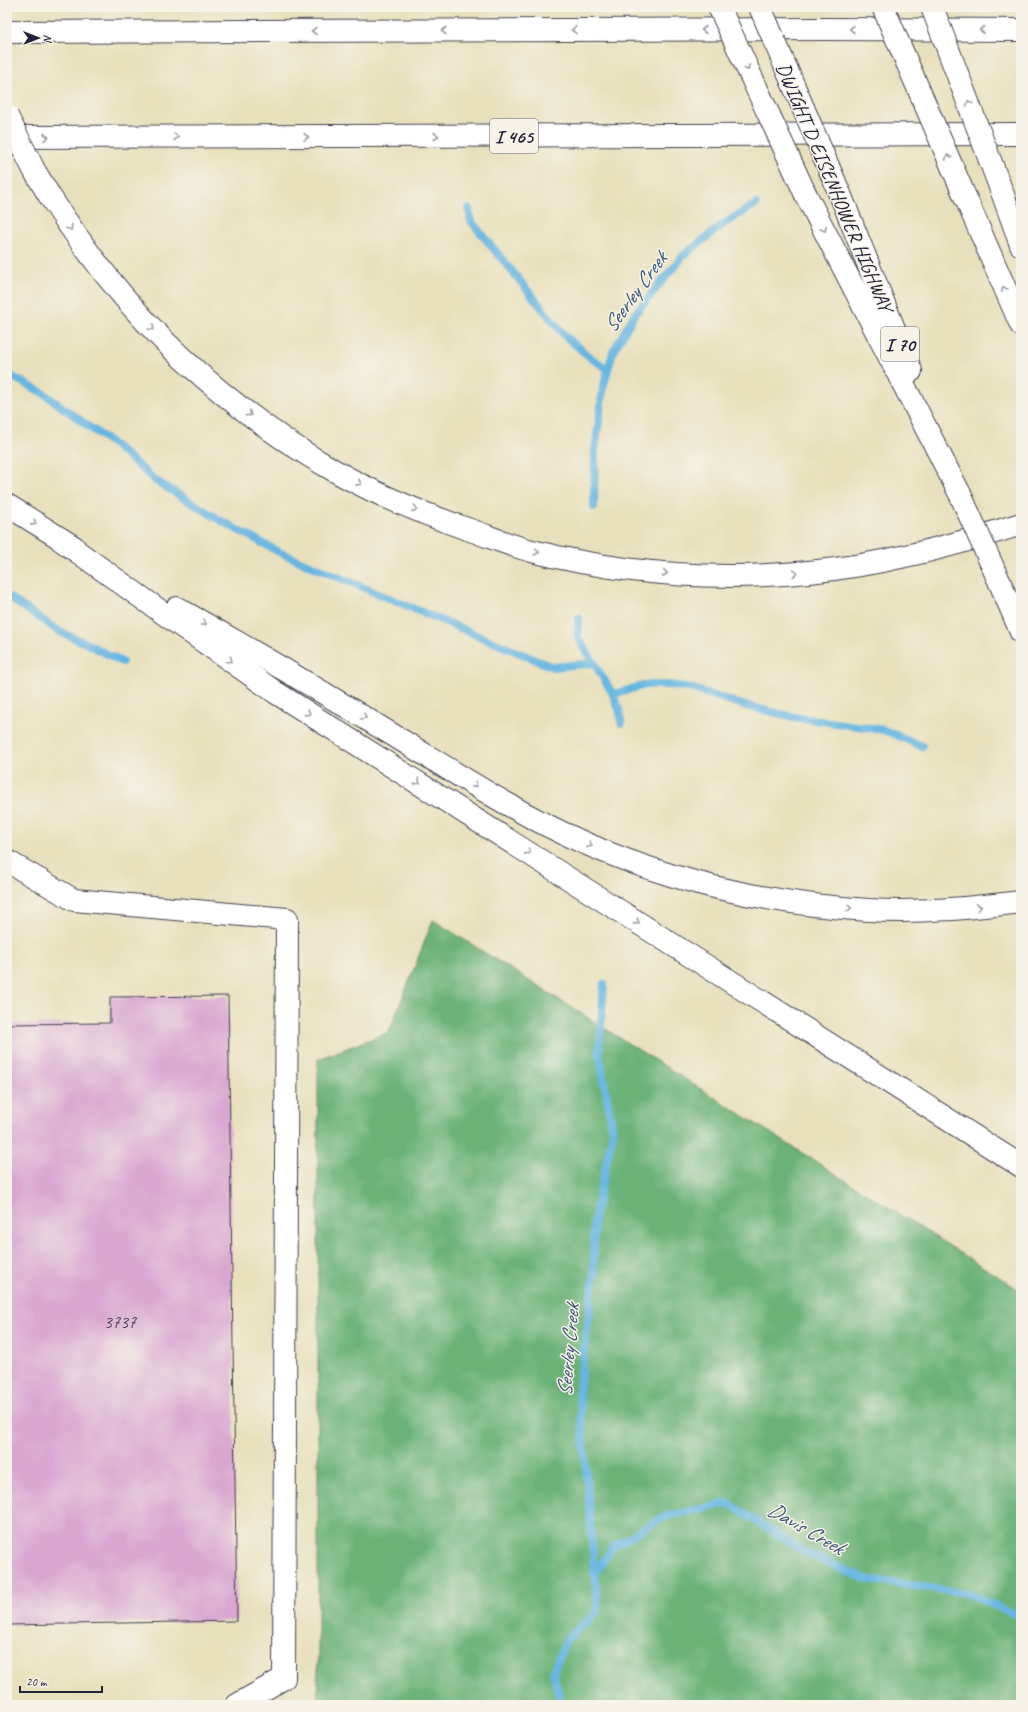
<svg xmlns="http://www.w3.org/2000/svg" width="1028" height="1712" font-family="Caveat,sans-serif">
  <rect width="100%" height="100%" fill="#f7f3e8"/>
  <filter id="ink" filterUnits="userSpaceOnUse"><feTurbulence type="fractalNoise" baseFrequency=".025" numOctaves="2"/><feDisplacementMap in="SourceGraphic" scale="8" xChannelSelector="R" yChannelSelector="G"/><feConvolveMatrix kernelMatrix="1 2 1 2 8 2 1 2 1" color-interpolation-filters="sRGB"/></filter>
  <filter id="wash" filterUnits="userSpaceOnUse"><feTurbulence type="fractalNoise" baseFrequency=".012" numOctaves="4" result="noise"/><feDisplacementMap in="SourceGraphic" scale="16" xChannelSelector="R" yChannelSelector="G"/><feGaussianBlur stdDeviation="0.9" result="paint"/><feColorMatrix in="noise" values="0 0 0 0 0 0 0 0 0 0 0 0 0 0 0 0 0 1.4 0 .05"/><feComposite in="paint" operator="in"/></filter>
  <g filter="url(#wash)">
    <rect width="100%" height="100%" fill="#e8e0bc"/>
    <path fill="#6cb278" stroke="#476a5a" d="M433 920 1021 1291V1705H318V1059L389 1032Z"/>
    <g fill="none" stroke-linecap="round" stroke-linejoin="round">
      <g stroke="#66b6e1" stroke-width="8">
        <path d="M469 209 471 221 565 336 591 358 608 369"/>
        <path d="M7 374 43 393 114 445 156 481 225 523 281 553 553 667 594 663"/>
        <path d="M594 507 595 452 603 388 613 352 634 315 684 255 725 223 756 204"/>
        <path d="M7 596 60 632 86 643 122 662"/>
        <path d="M579 618 578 637 613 694 620 712 621 723"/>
        <path d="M613 694 646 685H670L690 688 746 706 794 717 884 730 922 746"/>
        <path d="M594 1575 613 1547 663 1517 728 1503 806 1553 865 1579 967 1593 1021 1617"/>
        <path d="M561 1705 553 1672 566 1640 598 1611 579 1391 594 1275V1219L613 1132 599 1053 604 984"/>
      </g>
    </g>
    <g id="blocks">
      <path fill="#d8a6d1" d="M228 996 237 1621 7 1625V1024L110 1023V997Z"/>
    </g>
  </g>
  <g filter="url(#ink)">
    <use href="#blocks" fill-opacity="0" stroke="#403e4e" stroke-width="1"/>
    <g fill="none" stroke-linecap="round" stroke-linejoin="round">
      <defs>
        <path id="minor" d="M7 861 74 900 287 919 284 1678 237 1705"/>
        <g id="highway">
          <path d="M7 32 827 29 1021 30"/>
          <path d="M7 137 1021 134"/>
          <path d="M963 192 1021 325"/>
          <path d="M1002 192 1021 245"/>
          <path d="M840 194 911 371"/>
          <path d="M49 195C87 254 131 311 183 359 230 402 280 440 335 471 379 496 426 515 473 531 493 538 512 546 532 551 622 574 717 581 809 572 882 565 951 546 1021 524"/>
          <path d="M806 195 960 494"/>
          <path d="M7 505 74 547"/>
          <path d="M61 540 170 618 275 692 1021 1166"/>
          <path d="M1000 583 1021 632"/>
          <path d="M177 608C248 648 318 689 388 732 451 770 512 811 580 841 671 882 770 904 869 910 920 913 971 908 1021 902"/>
        </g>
      </defs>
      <use href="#minor" stroke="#403e4e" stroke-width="24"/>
      <use href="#highway" stroke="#403e4e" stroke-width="24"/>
      <use href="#minor" stroke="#fff" stroke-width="22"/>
      <use href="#highway" stroke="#fff" stroke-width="22"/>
      <defs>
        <g id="highway-bridge">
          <path d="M719 7 806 195"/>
          <path d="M760 7 840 194"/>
          <path d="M883 7 963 192"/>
          <path d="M932 7 1002 192"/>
          <path d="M7 116 34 170 49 195"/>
          <path d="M960 494 1000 583"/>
        </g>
      </defs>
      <use href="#highway-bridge" stroke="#403e4e" stroke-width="24" stroke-linecap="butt"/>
      <use href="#highway-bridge" stroke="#fff" stroke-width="22"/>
    </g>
    <defs><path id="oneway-chevron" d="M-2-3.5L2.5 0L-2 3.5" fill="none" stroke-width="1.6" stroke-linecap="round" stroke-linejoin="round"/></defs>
    <g stroke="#9c9ca7">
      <use href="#oneway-chevron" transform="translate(852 29) rotate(-180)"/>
      <use href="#oneway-chevron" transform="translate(574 30) rotate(180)"/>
      <use href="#oneway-chevron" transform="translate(704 30) rotate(180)"/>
      <use href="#oneway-chevron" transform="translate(982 30) rotate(-180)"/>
      <use href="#oneway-chevron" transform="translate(314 31) rotate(180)"/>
      <use href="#oneway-chevron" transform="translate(444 31) rotate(180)"/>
      <use href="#oneway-chevron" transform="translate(747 68) rotate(66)"/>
      <use href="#oneway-chevron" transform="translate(969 103) rotate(-111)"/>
      <use href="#oneway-chevron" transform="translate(436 136)"/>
      <use href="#oneway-chevron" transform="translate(46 137)"/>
      <use href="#oneway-chevron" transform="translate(176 137)"/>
      <use href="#oneway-chevron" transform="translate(306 137)"/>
      <use href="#oneway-chevron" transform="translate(948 157) rotate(-114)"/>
      <use href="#oneway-chevron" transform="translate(70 228) rotate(57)"/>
      <use href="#oneway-chevron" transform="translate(824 229) rotate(63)"/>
      <use href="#oneway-chevron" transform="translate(1004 289) rotate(-114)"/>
      <use href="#oneway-chevron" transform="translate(152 328) rotate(46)"/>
      <use href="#oneway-chevron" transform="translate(249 414) rotate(37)"/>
      <use href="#oneway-chevron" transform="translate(359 483) rotate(27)"/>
      <use href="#oneway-chevron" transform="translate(415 509) rotate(24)"/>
      <use href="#oneway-chevron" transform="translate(34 523) rotate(33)"/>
      <use href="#oneway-chevron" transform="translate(537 552) rotate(12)"/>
      <use href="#oneway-chevron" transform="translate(665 573) rotate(6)"/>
      <use href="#oneway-chevron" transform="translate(795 573) rotate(-4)"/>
      <use href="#oneway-chevron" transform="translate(204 623) rotate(29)"/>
      <use href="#oneway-chevron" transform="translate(230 660) rotate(35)"/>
      <use href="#oneway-chevron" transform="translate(308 713) rotate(32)"/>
      <use href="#oneway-chevron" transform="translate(364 717) rotate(31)"/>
      <use href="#oneway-chevron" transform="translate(418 782) rotate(32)"/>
      <use href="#oneway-chevron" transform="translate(475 785) rotate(31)"/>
      <use href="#oneway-chevron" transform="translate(590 845) rotate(22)"/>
      <use href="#oneway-chevron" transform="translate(528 852) rotate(32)"/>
      <use href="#oneway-chevron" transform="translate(979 907) rotate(-7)"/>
      <use href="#oneway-chevron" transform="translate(849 908) rotate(5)"/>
      <use href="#oneway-chevron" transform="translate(637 922) rotate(33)"/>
    </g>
  </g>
  <g text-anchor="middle" stroke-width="3" stroke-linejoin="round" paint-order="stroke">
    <g font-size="18" fill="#504360">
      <text x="120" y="1328">3737</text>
    </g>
    <g fill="#f7f3e8" stroke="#62616f" stroke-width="1">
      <rect x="490" y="119" width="48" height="34" rx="3"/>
      <rect x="881" y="327" width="38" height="34" rx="3"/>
    </g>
    <g font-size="19" font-weight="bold" fill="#22223b">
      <text x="514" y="143">I 465</text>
      <text x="900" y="351">I 70</text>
    </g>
    <g font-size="20" fill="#22223b" stroke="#f7f3e8">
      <text transform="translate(835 187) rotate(67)" y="7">DWIGHT D EISENHOWER HIGHWAY</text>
    </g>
    <g font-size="21" font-style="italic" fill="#3a5675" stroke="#f7f3e8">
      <text transform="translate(635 292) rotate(-54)" y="7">Seerley Creek</text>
      <text transform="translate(568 1350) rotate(-85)" y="7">Seerley Creek</text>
      <text transform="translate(806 1528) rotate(30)" y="7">Davis Creek</text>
    </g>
  </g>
  <rect width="1028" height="1712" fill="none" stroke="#f7f3e8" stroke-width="24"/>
  <g transform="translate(38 38) rotate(90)" stroke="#f7f3e8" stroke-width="3" paint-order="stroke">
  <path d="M0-3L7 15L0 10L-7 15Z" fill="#22223b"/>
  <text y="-6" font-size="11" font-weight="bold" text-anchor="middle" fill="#22223b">N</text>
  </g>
  <path d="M20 1686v6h82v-6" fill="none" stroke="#22223b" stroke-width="2"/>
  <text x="26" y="1686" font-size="12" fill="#22223b" stroke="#f7f3e8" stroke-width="3" paint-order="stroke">20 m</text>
</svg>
